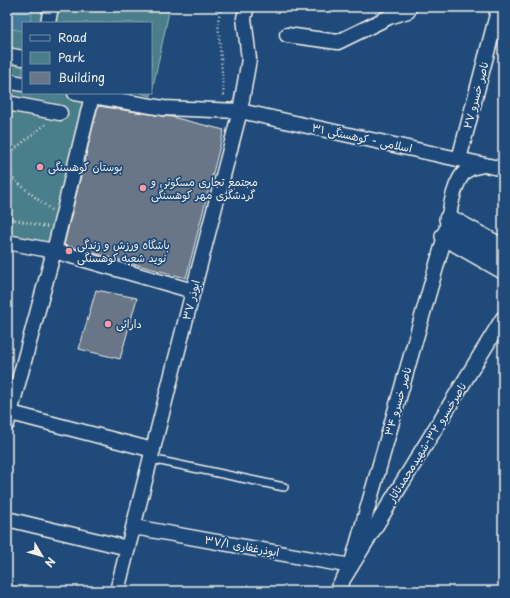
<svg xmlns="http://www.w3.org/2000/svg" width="510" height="598" font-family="'Playpen Sans','Playpen Sans Arabic',sans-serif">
  <rect width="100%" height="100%" fill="#1f4a7a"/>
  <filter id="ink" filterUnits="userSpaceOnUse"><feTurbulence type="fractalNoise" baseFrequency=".025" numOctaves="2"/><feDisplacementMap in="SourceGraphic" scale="8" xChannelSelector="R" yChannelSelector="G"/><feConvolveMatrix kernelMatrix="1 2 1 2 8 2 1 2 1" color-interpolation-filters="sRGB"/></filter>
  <g filter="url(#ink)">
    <path fill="#4b7e8b" stroke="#a0b8ba" d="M7 7H170L151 96 140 93H151V23H23V93H90L54 251 7 239Z"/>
    <path fill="#427a9d" stroke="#89aabb" d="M7 7H33L30 23H23V31L7 28Z"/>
    <g fill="#687688" stroke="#f4f1e8">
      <path d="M98 106 162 116 172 117 224 130 186 278 64 245Z"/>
      <path d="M96 290 137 298 120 359 79 349Z"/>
    </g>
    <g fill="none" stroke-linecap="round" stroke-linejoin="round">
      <defs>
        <path id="lane" d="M151 459 284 487"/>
        <g id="street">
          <path d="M48 23 51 7"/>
          <path d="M287 35 338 42 389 17 408 11 409 7"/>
          <path d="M7 55 23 58"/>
          <path d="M7 81 23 84"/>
          <path d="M75 93 163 108 240 111 503 169"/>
          <path d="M7 103 60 113"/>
          <path d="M459 159 499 7"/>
          <path d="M7 242 54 251 193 291"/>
          <path d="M7 412 153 450"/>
          <path d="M7 424 54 251 92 96"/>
          <path d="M7 519 128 548"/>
          <path d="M134 527 351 566"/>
          <path d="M351 566 445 236C449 219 452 182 466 171 471 167 478 166 484 165"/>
          <path d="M117 591 193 291 240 111 249 59 244 18 247 7"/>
          <path d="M336 591 503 318"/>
        </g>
        <g id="secondary">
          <path d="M449 219 503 249"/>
          <path d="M445 236 503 269"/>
        </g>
      </defs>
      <use href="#lane" stroke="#f4f1e8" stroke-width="10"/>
      <use href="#street" stroke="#f4f1e8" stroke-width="17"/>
      <use href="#secondary" stroke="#f4f1e8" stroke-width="22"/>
      <g stroke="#f4f1e8" stroke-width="2.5" stroke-dasharray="1 3" stroke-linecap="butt">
        <path d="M221 7 218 21 224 98"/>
        <path d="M7 155 47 123"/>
        <path d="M7 174 51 210"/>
        <path d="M7 218 48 227"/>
      </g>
      <use href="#lane" stroke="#1f4a7a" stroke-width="7"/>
      <use href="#street" stroke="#1f4a7a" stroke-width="14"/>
      <use href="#secondary" stroke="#1f4a7a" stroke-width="19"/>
    </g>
  </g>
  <g fill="#ff9aa2" stroke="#1f4a7a" stroke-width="1.5">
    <circle cx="40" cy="167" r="4"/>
    <circle cx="143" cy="188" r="4"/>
    <circle cx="69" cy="251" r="4"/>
    <circle cx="108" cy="324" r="4"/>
  </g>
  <g text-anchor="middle" stroke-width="3.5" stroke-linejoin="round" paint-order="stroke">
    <g font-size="11" fill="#f4f1e8" stroke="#1f4a7a">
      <text transform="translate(476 95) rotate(-75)" y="4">ناصر خسرو ۲۷</text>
      <text transform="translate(362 138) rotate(12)" y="4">اسلامی - کوهسنگی ۳۱</text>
      <text transform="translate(191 300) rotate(-76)" y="4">ابوذر ۳۷</text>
      <text transform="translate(398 401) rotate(-74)" y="4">ناصر خسرو ۳۴</text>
      <text transform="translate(427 442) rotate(-58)" y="4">ناصرخسرو ۳۲-شهیدمحمدتاتار</text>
      <text transform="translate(242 546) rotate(10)" y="4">ابوذرغفاری ۳۷/۱</text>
    </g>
    <g font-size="11" fill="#f4f1e8" stroke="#1f4a7a" text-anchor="start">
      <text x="48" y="171">بوستان کوهسنگی</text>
      <text x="151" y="186">مجتمع تجاری مسکونی و<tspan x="151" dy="13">گردشگری مهر کوهسنگی</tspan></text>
      <text x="77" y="249">باشگاه ورزش و زندگی<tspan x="77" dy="13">نوید شعبه کوهسنگی</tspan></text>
      <text x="116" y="328">دارائی</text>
    </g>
  </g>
  <rect width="510" height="598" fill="none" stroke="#1f4a7a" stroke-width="24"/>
  <rect x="12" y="12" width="486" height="574" fill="none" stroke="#f4f1e8" stroke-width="1.5" filter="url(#ink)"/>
  <rect x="22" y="22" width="130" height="72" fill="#1f4a7a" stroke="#748da6"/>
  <rect x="30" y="35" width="20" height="6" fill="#1f4a7a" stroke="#748da6"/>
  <text x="58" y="42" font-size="12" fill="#f4f1e8">Road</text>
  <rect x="30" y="52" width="20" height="12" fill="#4b7e8b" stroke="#748da6"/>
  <text x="58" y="62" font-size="12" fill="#f4f1e8">Park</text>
  <rect x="30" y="72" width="20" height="12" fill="#687688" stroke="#748da6"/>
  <text x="58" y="82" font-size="12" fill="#f4f1e8">Building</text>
  <g transform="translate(42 556) rotate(128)" stroke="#1f4a7a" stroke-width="3" paint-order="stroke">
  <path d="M0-3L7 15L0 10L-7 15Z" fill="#f4f1e8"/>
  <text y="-6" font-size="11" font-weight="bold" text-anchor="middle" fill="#f4f1e8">N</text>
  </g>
</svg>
